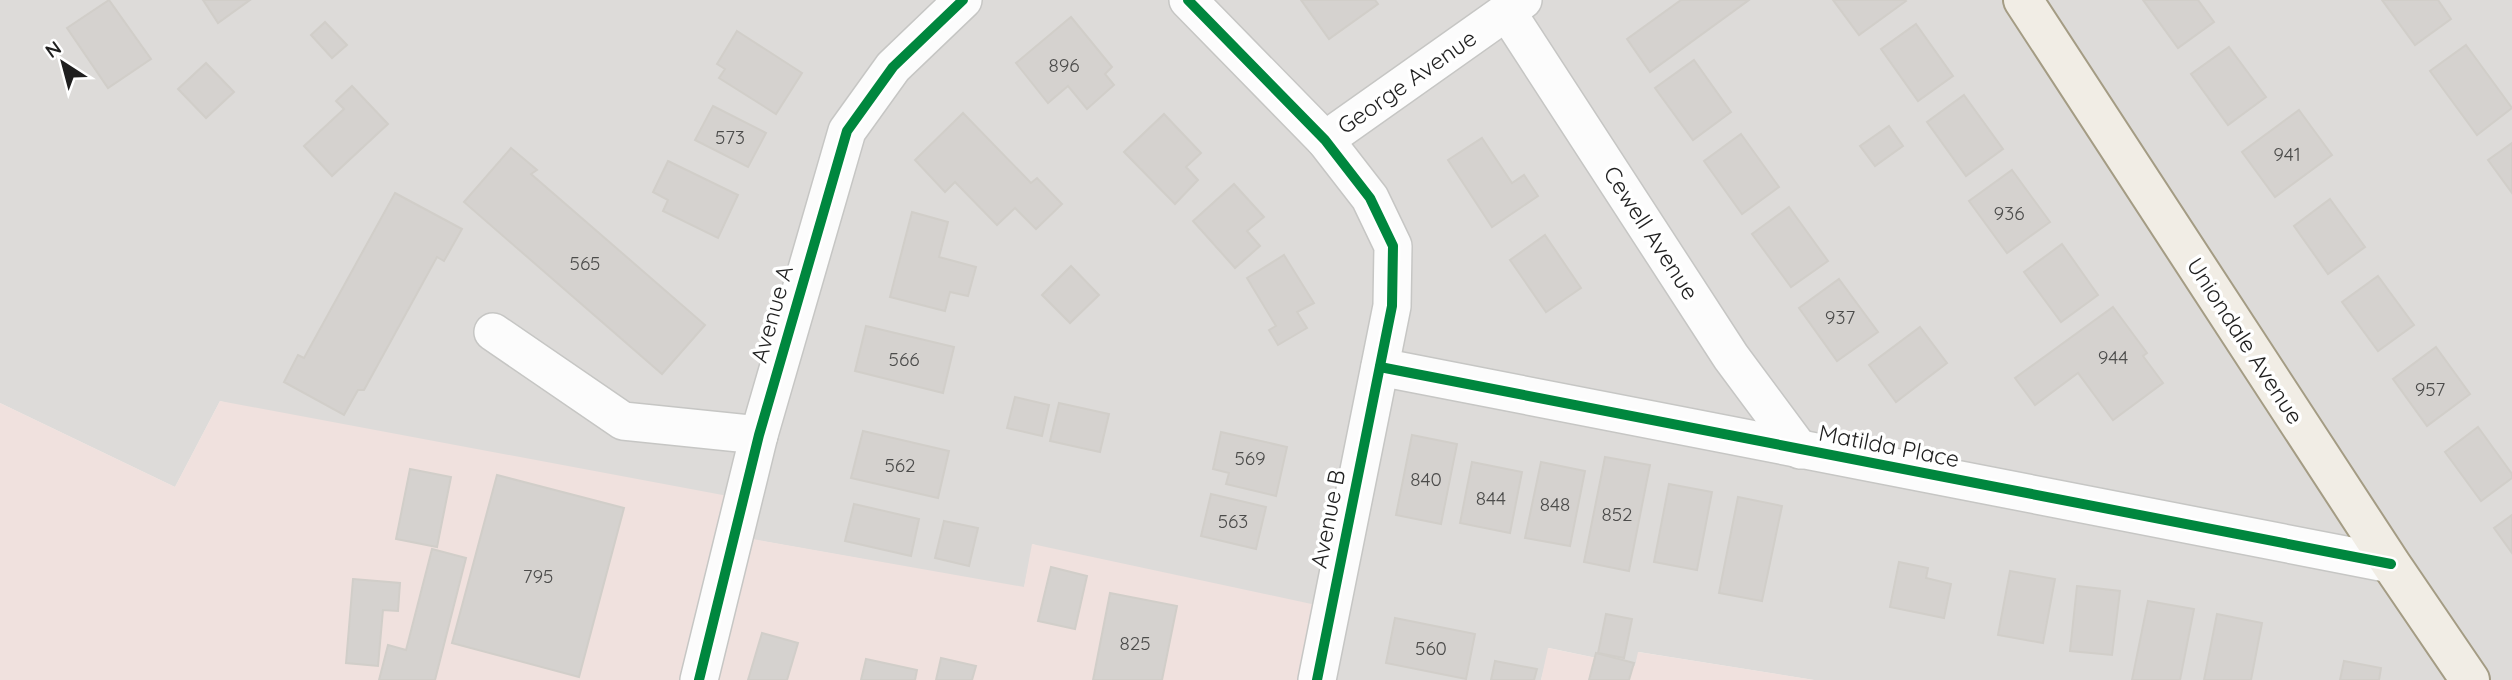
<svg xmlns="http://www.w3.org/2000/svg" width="2512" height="680" font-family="Quicksand,sans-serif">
  <rect width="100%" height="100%" fill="#eeece8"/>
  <path fill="#dddbd9" d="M0 0H2512V680H1814L1639 652 1635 666 1549 648 1541 680H1315L1033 544 1024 588 734 536 220 401 175 487 0 403Z"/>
  <g fill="#f0e1de">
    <path d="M220 401 744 499 735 536 1024 587 1032 544 1330 608 1315 680H0V403L175 487Z"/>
    <path d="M1548 648 1635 666 1638 652 1814 680H1541Z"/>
  </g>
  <g fill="#d5d2cf" stroke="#d1cec9" stroke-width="2">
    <path d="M109 0 151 59 108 88 67 28Z"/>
    <path d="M203 0H250L218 23Z"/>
    <path d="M1301 0H1375L1378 4 1329 39Z"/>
    <path d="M1681 0H1749L1650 72 1627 39Z"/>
    <path d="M1833 0H1905L1906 1 1859 35Z"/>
    <path d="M2143 0H2198L2214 22 2178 48Z"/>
    <path d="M2382 0H2438L2451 19 2415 45Z"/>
    <path d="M1071 17 1112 67 1105 74 1114 85 1087 109 1068 86 1048 103 1016 63Z"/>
    <path d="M325 22 347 45 332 58 311 35Z"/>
    <path d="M1916 24 1953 76 1918 101 1881 49Z"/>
    <path d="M737 31 802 73 776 114 719 78 725 69 717 64Z"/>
    <path d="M2466 45 2512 108 2477 135 2430 71Z"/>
    <path d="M2229 47 2266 97 2228 125 2191 74Z"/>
    <path d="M1694 60 1731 112 1693 140 1655 88Z"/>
    <path d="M206 63 234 92 206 118 178 89Z"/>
    <path d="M352 86 388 124 332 176 304 146 344 109 336 101Z"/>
    <path d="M1964 95 2003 149 1966 176 1927 122Z"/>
    <path d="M713 106 766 133 748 167 695 140Z"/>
    <path d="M2299 110 2332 155 2275 197 2242 152Z"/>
    <path d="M963 113 1031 183 1037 178 1062 204 1036 229 1015 208 997 225 955 182 945 192 915 160Z"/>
    <path d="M1164 114 1201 153 1186 167 1198 180 1175 204 1124 152Z"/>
    <path d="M1889 126 1903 146 1875 166 1860 146Z"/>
    <path d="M1741 134 1779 187 1742 214 1704 161Z"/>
    <path d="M1482 138 1512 183 1524 175 1538 196 1492 227 1448 160Z"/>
    <path d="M2512 143V193L2488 160Z"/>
    <path d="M511 148 537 170 531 174 705 325 662 374 464 202Z"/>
    <path d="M668 161 738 195 718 238 663 211 668 200 653 192Z"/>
    <path d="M2012 170 2050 222 2007 253 1969 201Z"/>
    <path d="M1234 184 1264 217 1247 231 1260 246 1235 268 1193 221Z"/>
    <path d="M395 193 462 229 444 261 437 257 364 390H358L344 415 284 382 298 355 304 358Z"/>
    <path d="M2330 199 2365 247 2328 274 2294 226Z"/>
    <path d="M1789 207 1828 261 1791 287 1752 234Z"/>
    <path d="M912 212 948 222 939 257 976 267 968 296 950 292 945 311 890 297Z"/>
    <path d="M1545 235 1581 288 1546 312 1510 260Z"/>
    <path d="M2062 244 2098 295 2061 322 2024 272Z"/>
    <path d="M1284 255 1314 303 1297 312 1307 328 1278 345 1269 330 1276 326 1247 278Z"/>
    <path d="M1071 266 1099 295 1070 323 1042 295Z"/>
    <path d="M2378 276 2414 325 2378 351 2342 302Z"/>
    <path d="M1839 279 1878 332 1837 361 1799 308Z"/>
    <path d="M2113 307 2147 353 2143 356 2163 383 2113 420 2078 373 2035 405 2015 378Z"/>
    <path d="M866 326 954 347 943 393 855 371Z"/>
    <path d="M1920 327 1947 363 1896 402 1869 365Z"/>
    <path d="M2436 347 2470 394 2427 426 2393 379Z"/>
    <path d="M1015 397 1049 405 1042 436 1007 428Z"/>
    <path d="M1059 403 1109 414 1100 452 1050 441Z"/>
    <path d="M2478 427 2512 474V478L2481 501 2445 452Z"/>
    <path d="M863 431 949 451 938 498 851 478Z"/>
    <path d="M1221 432 1287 447 1276 496 1226 484 1229 473 1213 469Z"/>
    <path d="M1412 435 1457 444 1441 524 1396 515Z"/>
    <path d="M1605 457 1650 465 1629 571 1584 562Z"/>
    <path d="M1472 462 1522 472 1510 533 1460 523Z"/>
    <path d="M1541 462 1585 471 1570 546 1525 538Z"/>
    <path d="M410 469 451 477 437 547 396 539Z"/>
    <path d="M497 475 624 508 579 677 452 643Z"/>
    <path d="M1669 484 1712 492 1697 570 1654 562Z"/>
    <path d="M1211 494 1266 507 1256 549 1201 536Z"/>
    <path d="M1738 497 1782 506 1762 601 1719 593Z"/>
    <path d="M854 504 919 519 911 556 845 541Z"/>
    <path d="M2512 515V553L2494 528Z"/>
    <path d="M944 521 978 528 969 566 935 558Z"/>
    <path d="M432 549 466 558 435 680H379L388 645 406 650Z"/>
    <path d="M1899 562 1928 568 1926 578 1951 584 1944 618 1890 607Z"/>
    <path d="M1051 567 1087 576 1075 629 1038 621Z"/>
    <path d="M2010 571 2055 579 2043 643 1998 635Z"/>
    <path d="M353 579 400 583 398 611 383 610 378 666 346 663Z"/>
    <path d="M2077 586 2120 591 2112 655 2070 651Z"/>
    <path d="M1110 593 1177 606 1162 680H1093Z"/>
    <path d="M2148 601 2194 609 2180 680H2132Z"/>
    <path d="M1606 614 1632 619 1624 658 1598 653Z"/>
    <path d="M2217 614 2262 623 2251 680H2204Z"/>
    <path d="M1395 618 1475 634 1466 679 1386 663Z"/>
    <path d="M762 633 798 643 787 680H748Z"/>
    <path d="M1596 653 1634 663 1629 680H1589Z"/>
    <path d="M941 658 976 666 972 680H936Z"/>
    <path d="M866 659 917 670 915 680H861Z"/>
    <path d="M1495 661 1537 669 1534 680H1491Z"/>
    <path d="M2344 661 2381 668 2379 680H2340Z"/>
  </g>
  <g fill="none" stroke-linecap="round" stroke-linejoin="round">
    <defs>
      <g id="minor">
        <path d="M1188 0 1325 140 1370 198 1393 246 1392 306 1317 680"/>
        <path d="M1507 12 1731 357 1800 450"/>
        <path d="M1325 140 1523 0"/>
        <path d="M493 332 623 421 759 435"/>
        <path d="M1380 367 2391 564"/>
        <path d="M699 680 759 435 847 131 893 67 963 0"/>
      </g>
      <path id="major" d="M2023 0 2391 564 2470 680"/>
    </defs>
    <use href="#minor" stroke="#c6c6c4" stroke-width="40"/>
    <use href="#major" stroke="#a49c84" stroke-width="42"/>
    <use href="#minor" stroke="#fcfcfc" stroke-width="37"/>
    <use href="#major" stroke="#f1ede5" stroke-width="38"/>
    <defs>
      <g id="cycleway">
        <path d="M1188 0 1325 140 1370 198 1393 246 1392 306 1317 680"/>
        <path d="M1380 367 2391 564"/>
        <path d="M699 680 759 435 847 131 893 67 963 0"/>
      </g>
    </defs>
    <use href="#cycleway" stroke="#fff" stroke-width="15"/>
    <use href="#cycleway" stroke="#00873e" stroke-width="10"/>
  </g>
  <g text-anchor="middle" stroke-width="7" stroke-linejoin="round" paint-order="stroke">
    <g font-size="19" fill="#4c4c4b">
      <text x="1064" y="72">896</text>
      <text x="730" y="144">573</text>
      <text x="2287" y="161">941</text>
      <text x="2009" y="220">936</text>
      <text x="585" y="270">565</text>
      <text x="1840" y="324">937</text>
      <text x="2113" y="364">944</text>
      <text x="904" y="366">566</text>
      <text x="2430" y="396">957</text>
      <text x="1250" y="465">569</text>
      <text x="900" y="472">562</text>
      <text x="1426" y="486">840</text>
      <text x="1491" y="505">844</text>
      <text x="1555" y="511">848</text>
      <text x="1617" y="521">852</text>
      <text x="1233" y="528">563</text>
      <text x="538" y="583">795</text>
      <text x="1135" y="650">825</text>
      <text x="1431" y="655">560</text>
    </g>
    <g font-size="23" fill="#1f1f1f" stroke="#fff">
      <text transform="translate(1407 82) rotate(-35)" y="8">George Avenue</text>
      <text transform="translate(1651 233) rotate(57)" y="8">Cewell Avenue</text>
      <text transform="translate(772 314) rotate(-74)" y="8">Avenue A</text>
      <text transform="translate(2245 341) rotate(57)" y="8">Uniondale Avenue</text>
      <text transform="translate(1889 446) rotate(11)" y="8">Matilda Place</text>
      <text transform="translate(1328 519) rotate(-79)" y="8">Avenue B</text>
    </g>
  </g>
  <g transform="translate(63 63) rotate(324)" stroke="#ffffff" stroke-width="5" paint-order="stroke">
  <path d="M0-5L12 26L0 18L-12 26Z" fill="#1f1f1f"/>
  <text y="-10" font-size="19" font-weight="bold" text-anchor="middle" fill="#1f1f1f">N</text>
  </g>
</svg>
